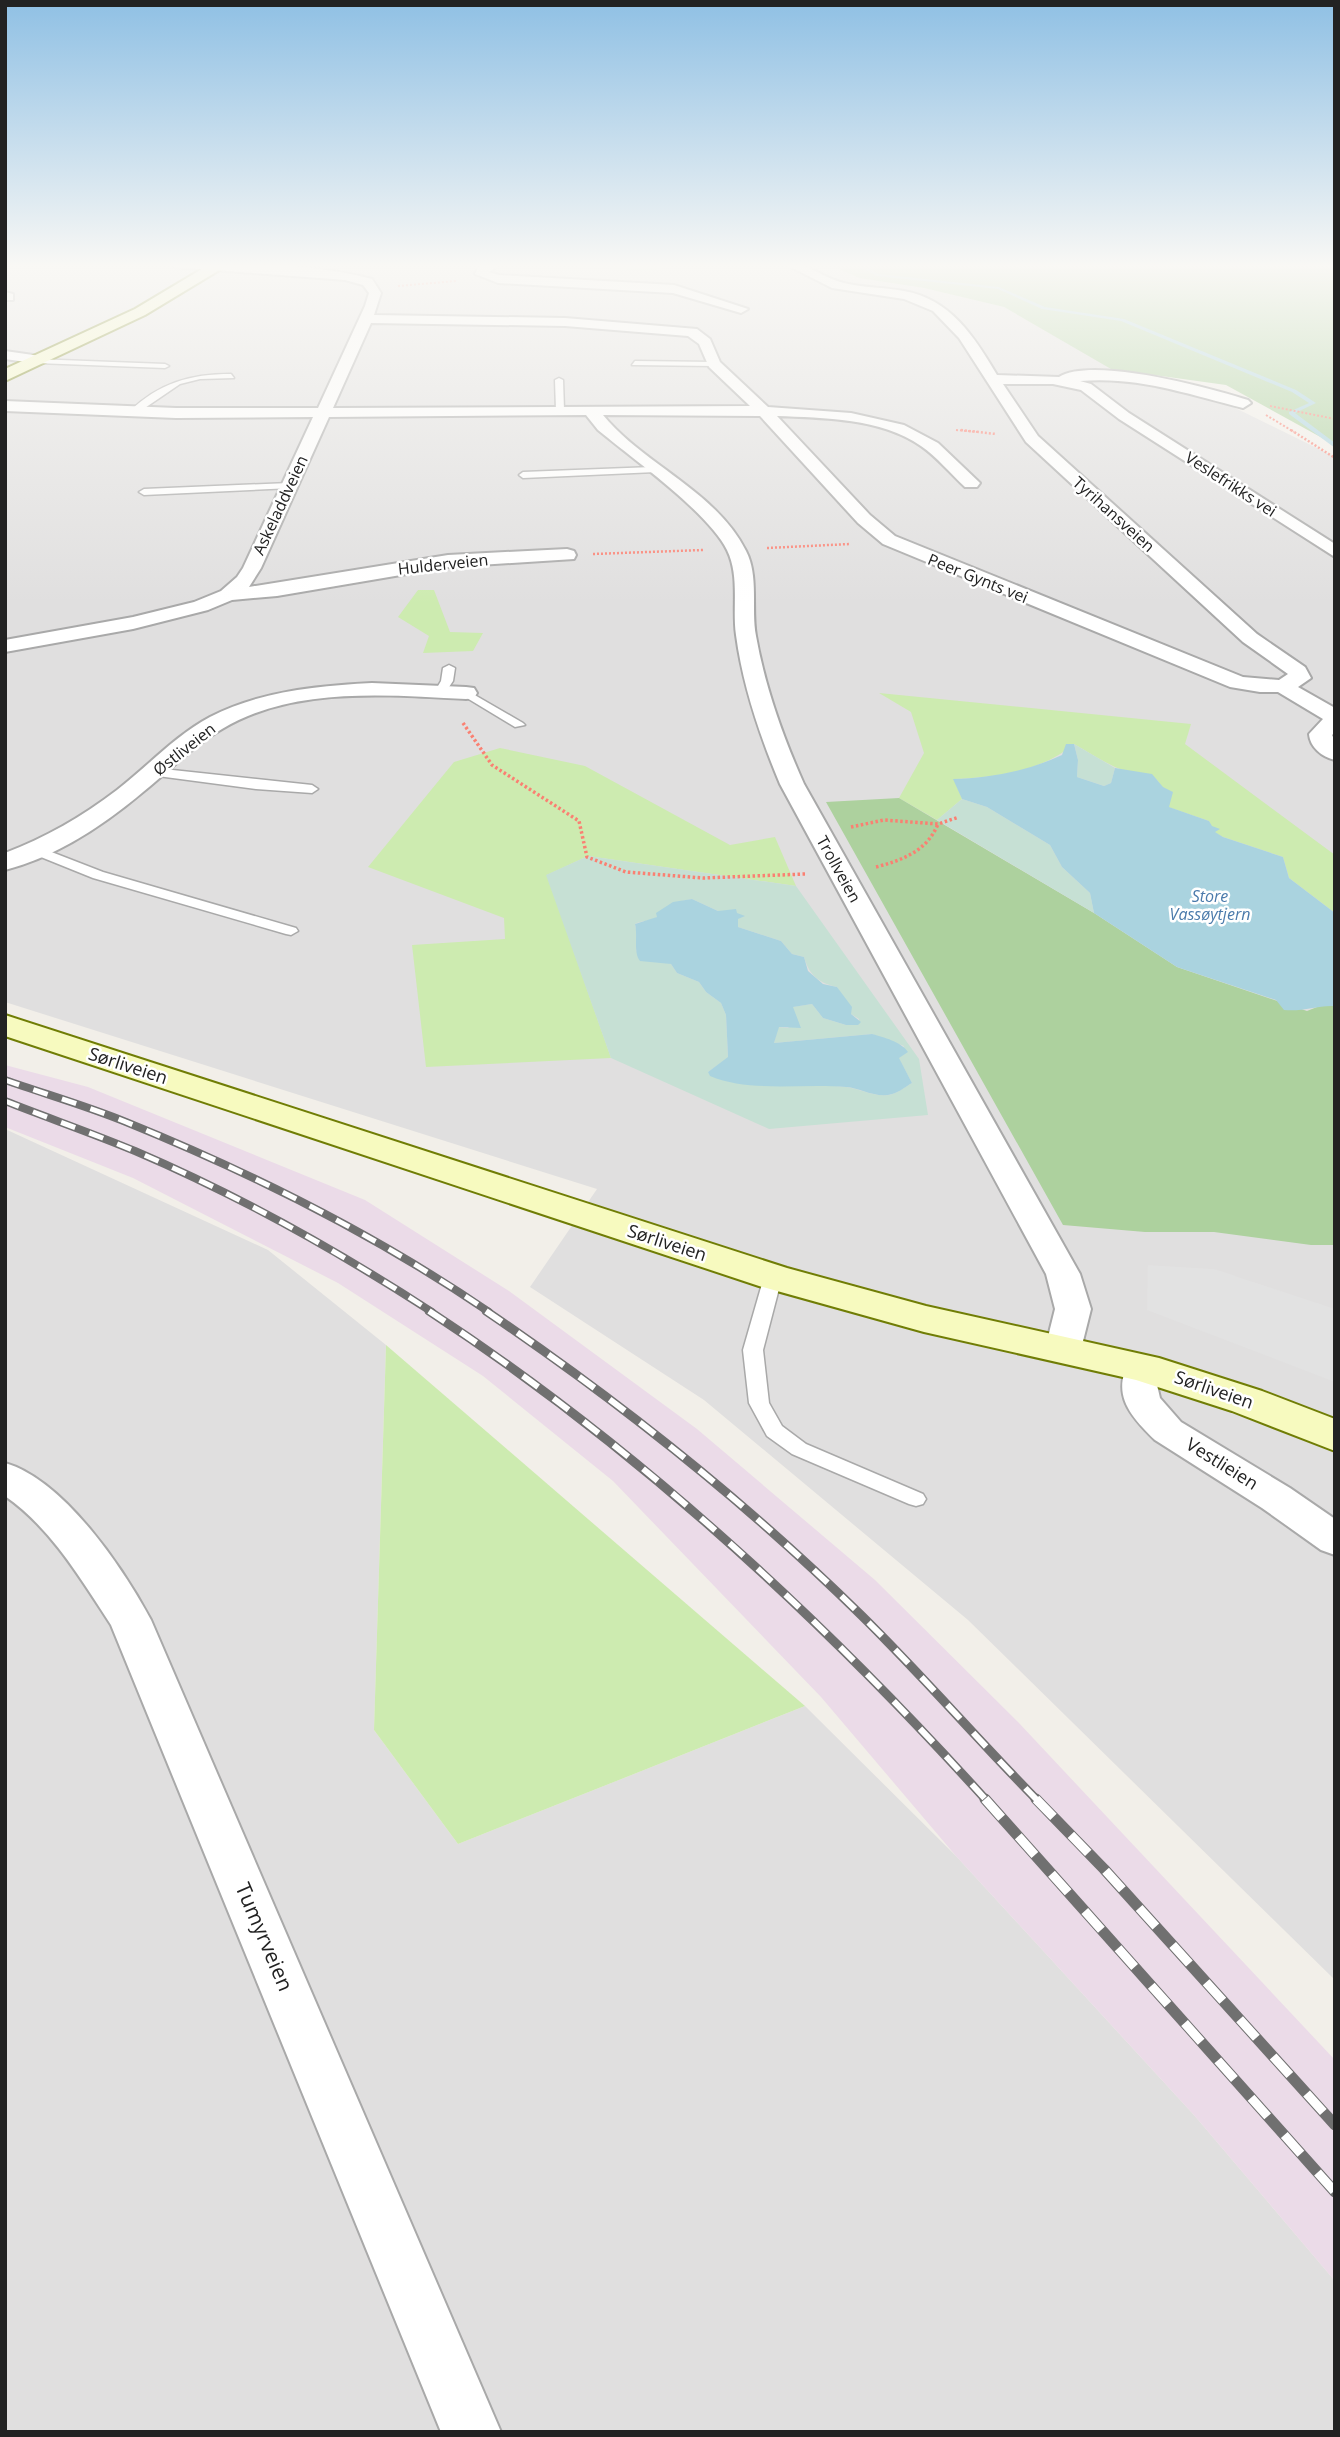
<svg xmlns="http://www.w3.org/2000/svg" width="1340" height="2437" font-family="'Open Sans',sans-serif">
  <rect width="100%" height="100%" fill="#f2efe9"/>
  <g fill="#e0dfdf">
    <path d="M5 263H826L859 278 924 288 1004 307 1127 377 1223 402 1335 457V1980L968 1620 704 1400 530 1287 597 1189 5 1002Z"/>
    <path d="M5 1129 268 1250 386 1345 374 1730 458 1844 805 1706 956 1856 1194 2115 1335 2281V2432H5Z"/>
  </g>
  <path fill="#ebdbe8" d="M5 1065 88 1087 365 1200 509 1291 697 1429 875 1580 1018 1722 1335 2060V2281L1194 2115 956 1856 821 1697 613 1481 483 1376 338 1283 133 1178 5 1127Z"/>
  <g fill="#cdebb0">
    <path d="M418 590H434L450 632 483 633 473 651 423 653 429 636 398 617Z"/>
    <path d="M879 693 1191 724 1185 744 1335 855V913L1289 878 1283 857 1223 837 1214 832 1209 821 1168 807C1157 760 1146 782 1113 766 1100 760 1087 751 1074 744 1043 771 994 778 954 779L962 799 937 820 899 798 924 753 911 712Z"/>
    <path d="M500 748 585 766 730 845 775 837 796 886 588 856 547 875 611 1058 426 1067 412 945 505 939 504 918 368 867 454 762Z"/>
    <path d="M386 1345 805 1706 458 1844 374 1730Z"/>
  </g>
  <g fill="#add19e">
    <path d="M826 263H1335V445L1226 385 1111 369 1004 307 924 288 859 278Z"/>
    <path d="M899 798 1094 913 1177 967 1307 1011 1322 1005 1335 1006V1245H1311L1214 1232H1145L1063 1225 826 802Z"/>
  </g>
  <g fill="#c6e0d4" fill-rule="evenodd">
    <path d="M1074 744 1115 768 1111 783 1104 786 1077 777 1078 760Z"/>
    <path d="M962 799 987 807 1050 845 1062 867 1090 893 1094 913 937 820Z"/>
    <path d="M588 856 796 886 919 1059 928 1115 769 1129 611 1058 546 875ZM692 899 718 911 737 913 738 927 781 941 792 954 804 957C809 975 819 983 837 987L851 1014 859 1019 858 1025H846L823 1018 812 1004 792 1007 796 1020 788 1028 778 1027 774 1043 872 1034 904 1046 898 1057 912 1083C905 1087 896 1094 889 1095 874 1097 861 1089 846 1087 800 1082 752 1091 708 1072L728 1058 726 1015 721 1003 706 992 699 982 677 973 671 964 636 951 638 940 635 924C642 920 650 922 657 917 674 906 669 903 692 899Z"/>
  </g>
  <path fill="#c8facc" d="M565 263H689L649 271 562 265Z"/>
  <path fill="#e2e2e2" d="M1148 1265 1214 1269 1335 1309V1382L1147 1310Z"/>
  <g fill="#aad3df">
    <path d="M1066 744H1074L1078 760 1077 777 1104 786 1111 783 1115 768 1152 774 1163 787 1173 792 1169 807 1209 821 1212 826 1220 829 1215 832 1223 837 1283 857 1289 878 1335 913V1006C1317 1005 1303 1012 1284 1010L1276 1000 1177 967 1094 913 1090 893 1062 867 1050 845 987 807 962 799 953 779C990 778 1028 771 1062 755Z"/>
    <path d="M692 899 718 911 736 909 737 913 745 916 738 919V927L781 941 792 954 804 957 808 971 823 984 837 987 852 1007 851 1014 861 1022 858 1025H846L823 1018 812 1004 793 1007 801 1028 779 1027 774 1043 872 1034C883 1037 902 1042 908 1052L899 1058 912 1083C905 1087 897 1094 888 1095 873 1097 860 1088 846 1087 802 1083 751 1093 710 1076L708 1072 728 1057 726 1015 721 1003 706 992 699 982 677 973 671 964 640 961C633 952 638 936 635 924L657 917 656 913 673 902Z"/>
  </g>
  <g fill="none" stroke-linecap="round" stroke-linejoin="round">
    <path fill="#aad3df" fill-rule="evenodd" d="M853 263H859L878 274 999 287 1045 307 1124 319 1296 390 1316 403 1295 413 1335 443V448L1289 414V412L1309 403 1292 392 1121 321 1042 309 998 289 877 276Z"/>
    <defs>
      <g id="lane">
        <path d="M34 359 165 364 169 366 165 368 37 363Z"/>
        <path d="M635 361 714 362 718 364 714 366 632 365Z"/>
        <path d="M231 374 234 378 200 379 180 384 136 414 129 412C159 383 190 374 231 374Z"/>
        <path d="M559 378 563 380 564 410 560 412 556 410 555 380Z"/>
        <path d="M653 467 656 468V472L523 478 519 475 523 472Z"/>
        <path d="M289 483 293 486 292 488 144 495 139 492 144 489Z"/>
        <path d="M449 665 455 668 453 681 445 693H437L435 691 441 681 443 668Z"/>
        <path d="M466 690 523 723 525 725 515 727 462 695 460 693Z"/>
        <path d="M154 768 312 785 318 789 312 793 256 789 150 775V769Z"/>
        <path d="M36 846 103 872 296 928 298 931 291 935 286 934 93 878 31 853V847Z"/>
        <path d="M773 1271 782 1277 763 1350 769 1403 782 1426 806 1444 923 1494 926 1499 923 1504 916 1506 909 1504 792 1454 767 1436 749 1403 743 1350 764 1277Z"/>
      </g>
      <g id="street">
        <path d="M168 263C235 263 307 262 372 279L381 293 374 315 565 318 697 329 710 339 720 362 768 407 851 413 904 425 938 443 980 483 977 487H965C950 473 937 457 921 446 881 418 824 418 777 416L870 515 895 536 1243 677 1279 680 1288 674 1243 642 1026 442 959 338 933 311 904 299 832 288 783 263C810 263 820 277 844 283 863 288 884 287 904 291 950 299 974 336 997 375L1059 377C1093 356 1210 388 1248 400L1251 403 1243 408C1188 394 1137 376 1080 381L1091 384 1129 413 1335 544V557L1119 419 1081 390 1053 384H1003L1038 436 1257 634 1305 667 1311 678 1298 687 1335 708V732L1332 735 1335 741V760C1322 757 1310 747 1309 734L1323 719 1278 692H1260L1230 687 883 544 858 523 760 416 603 415C644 465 716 491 746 551 759 576 751 609 756 636 765 687 783 737 804 784L1080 1274 1091 1309 1081 1349 1076 1357 1063 1361 1050 1357 1045 1349 1055 1309 1046 1274 780 784C760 736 743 687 736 635 732 608 740 576 727 550 708 512 633 459 598 430L586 415 329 417 261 568 249 587 448 555 567 549 574 551 576 555 574 559 448 567 277 596 232 600 208 610 133 629 5 652V640L133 617 194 602 221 591 237 577 243 568 313 417 176 418 5 411V401L176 408H318L365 306 369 293 363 285 345 280 174 267ZM371 323 565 326 688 336 699 344 709 367 750 406 333 408Z"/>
        <path d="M487 263H502L489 272 499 275 674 285 748 309 741 313 673 293 498 283 475 274 478 268Z"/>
        <path d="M5 292 13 294V300H5Z"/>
        <path d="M5 351 40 356 47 360 40 364 5 359Z"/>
        <path d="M372 683 466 687 474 688 477 693 474 698 466 699C387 695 293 686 222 729 193 746 169 771 143 792 104 825 56 857 5 870V853C45 838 83 816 117 790 148 766 176 735 210 717 261 691 316 686 372 683Z"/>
        <path d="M1144 1356 1157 1359 1162 1368 1157 1385 1160 1398 1181 1422 1290 1488 1335 1519V1555L1321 1550 1262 1508 1155 1440C1130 1416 1110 1393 1131 1359Z"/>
        <path d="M5 1463C64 1480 123 1568 151 1620L501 2432H441L111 1625C81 1579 51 1528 5 1496Z"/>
      </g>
      <g id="secondary">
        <path d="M212 263H231L145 315 5 381V369L135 309Z"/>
        <path d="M5 1015 787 1268 926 1306 1159 1358 1262 1391 1335 1419V1451L1232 1411 1136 1380 924 1332 759 1286 5 1036Z"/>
      </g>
    </defs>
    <use href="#lane" stroke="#a9a9a9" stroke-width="3"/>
    <use href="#street" stroke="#a9a9a9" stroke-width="4"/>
    <use href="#secondary" stroke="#707d05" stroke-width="4"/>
    <g stroke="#fa8072" stroke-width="2" stroke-dasharray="2 2" stroke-linecap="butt">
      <path d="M1318 263 1335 267"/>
      <path d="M398 286 456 281"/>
      <path d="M1270 406 1335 419"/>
      <path d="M1266 415 1294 432"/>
      <path d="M956 430 978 432"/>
    </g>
    <g stroke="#fa8072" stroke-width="2.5" stroke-dasharray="2 2" stroke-linecap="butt">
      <path d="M961 430 996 434"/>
      <path d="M1291 430 1335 458"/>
      <path d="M767 548 850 544"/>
      <path d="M593 554 703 550"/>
    </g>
    <g stroke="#fa8072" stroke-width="3.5" stroke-dasharray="2.5 2.5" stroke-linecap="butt">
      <path d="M463 723 492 765 579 821 587 857 626 872 703 878 805 874"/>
      <path d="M851 827 884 820 938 824 959 817"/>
      <path d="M876 867C903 860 927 851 938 824"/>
    </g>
    <use href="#lane" fill="#fff" fill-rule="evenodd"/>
    <use href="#street" fill="#fff" fill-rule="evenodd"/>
    <use href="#secondary" fill="#f7fabf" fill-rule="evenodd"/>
    <defs>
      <g id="rail-far2">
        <path d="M5 1080C45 1094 87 1106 126 1122 252 1173 376 1235 489 1312"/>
        <path d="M5 1101C48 1118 92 1133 135 1151 238 1195 338 1251 432 1312"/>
      </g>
      <g id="rail-far1">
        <path d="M429 1311C637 1447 820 1616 987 1801"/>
        <path d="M486 1311C620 1402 746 1502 861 1615 922 1675 978 1740 1038 1801"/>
      </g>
      <g id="rail">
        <path d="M985 1799 1335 2192"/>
        <path d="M1036 1799 1104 1869 1335 2125"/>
      </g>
    </defs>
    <use href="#rail-far2" stroke="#707070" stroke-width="8"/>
    <use href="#rail-far1" stroke="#707070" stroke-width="9"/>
    <use href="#rail" stroke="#707070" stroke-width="11"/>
    <use href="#rail-far2" stroke="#fff" stroke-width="5" stroke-dasharray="15" stroke-linecap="butt"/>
    <use href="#rail-far1" stroke="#fff" stroke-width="6" stroke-dasharray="19" stroke-linecap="butt"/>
    <use href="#rail" stroke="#fff" stroke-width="9" stroke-dasharray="25" stroke-linecap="butt"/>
  </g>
  <linearGradient id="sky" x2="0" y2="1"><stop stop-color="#8fc0e4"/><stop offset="0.44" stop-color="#f9f8f5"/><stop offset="1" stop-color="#f9f8f5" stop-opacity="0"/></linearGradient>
  <rect width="1340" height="604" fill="url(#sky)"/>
  <g text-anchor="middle" stroke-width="5" stroke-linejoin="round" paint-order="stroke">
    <g font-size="16" fill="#222" stroke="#fff">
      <text transform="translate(1231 484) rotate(33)" y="6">Veslefrikks vei</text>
      <text transform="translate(280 505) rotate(-65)" y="6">Askeladdveien</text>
      <text transform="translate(1114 514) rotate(42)" y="6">Tyrihansveien</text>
      <text transform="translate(443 564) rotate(-6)" y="6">Hulderveien</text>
      <text transform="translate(978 578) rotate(22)" y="6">Peer Gynts vei</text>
      <text transform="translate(184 749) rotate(-38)" y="6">Østliveien</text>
      <text transform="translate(839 869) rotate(61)" y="6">Trollveien</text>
    </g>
    <g font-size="16" font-style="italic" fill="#4a7aab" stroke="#fff">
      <text x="1210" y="902">Store<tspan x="1210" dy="18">Vassøytjern</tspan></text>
    </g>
    <g font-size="18" fill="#222" stroke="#fff">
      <text transform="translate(128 1066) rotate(18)" y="6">Sørliveien</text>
      <text transform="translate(667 1243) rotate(18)" y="6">Sørliveien</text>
      <text transform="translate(1214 1390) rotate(19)" y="6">Sørliveien</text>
      <text transform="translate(1222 1464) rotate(32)" y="6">Vestlieien</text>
    </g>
    <g font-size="21" fill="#222" stroke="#fff">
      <text transform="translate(264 1937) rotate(67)" y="7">Tumyrveien</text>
    </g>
  </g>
  <rect width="1340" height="2437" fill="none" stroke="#222222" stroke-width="14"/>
</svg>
